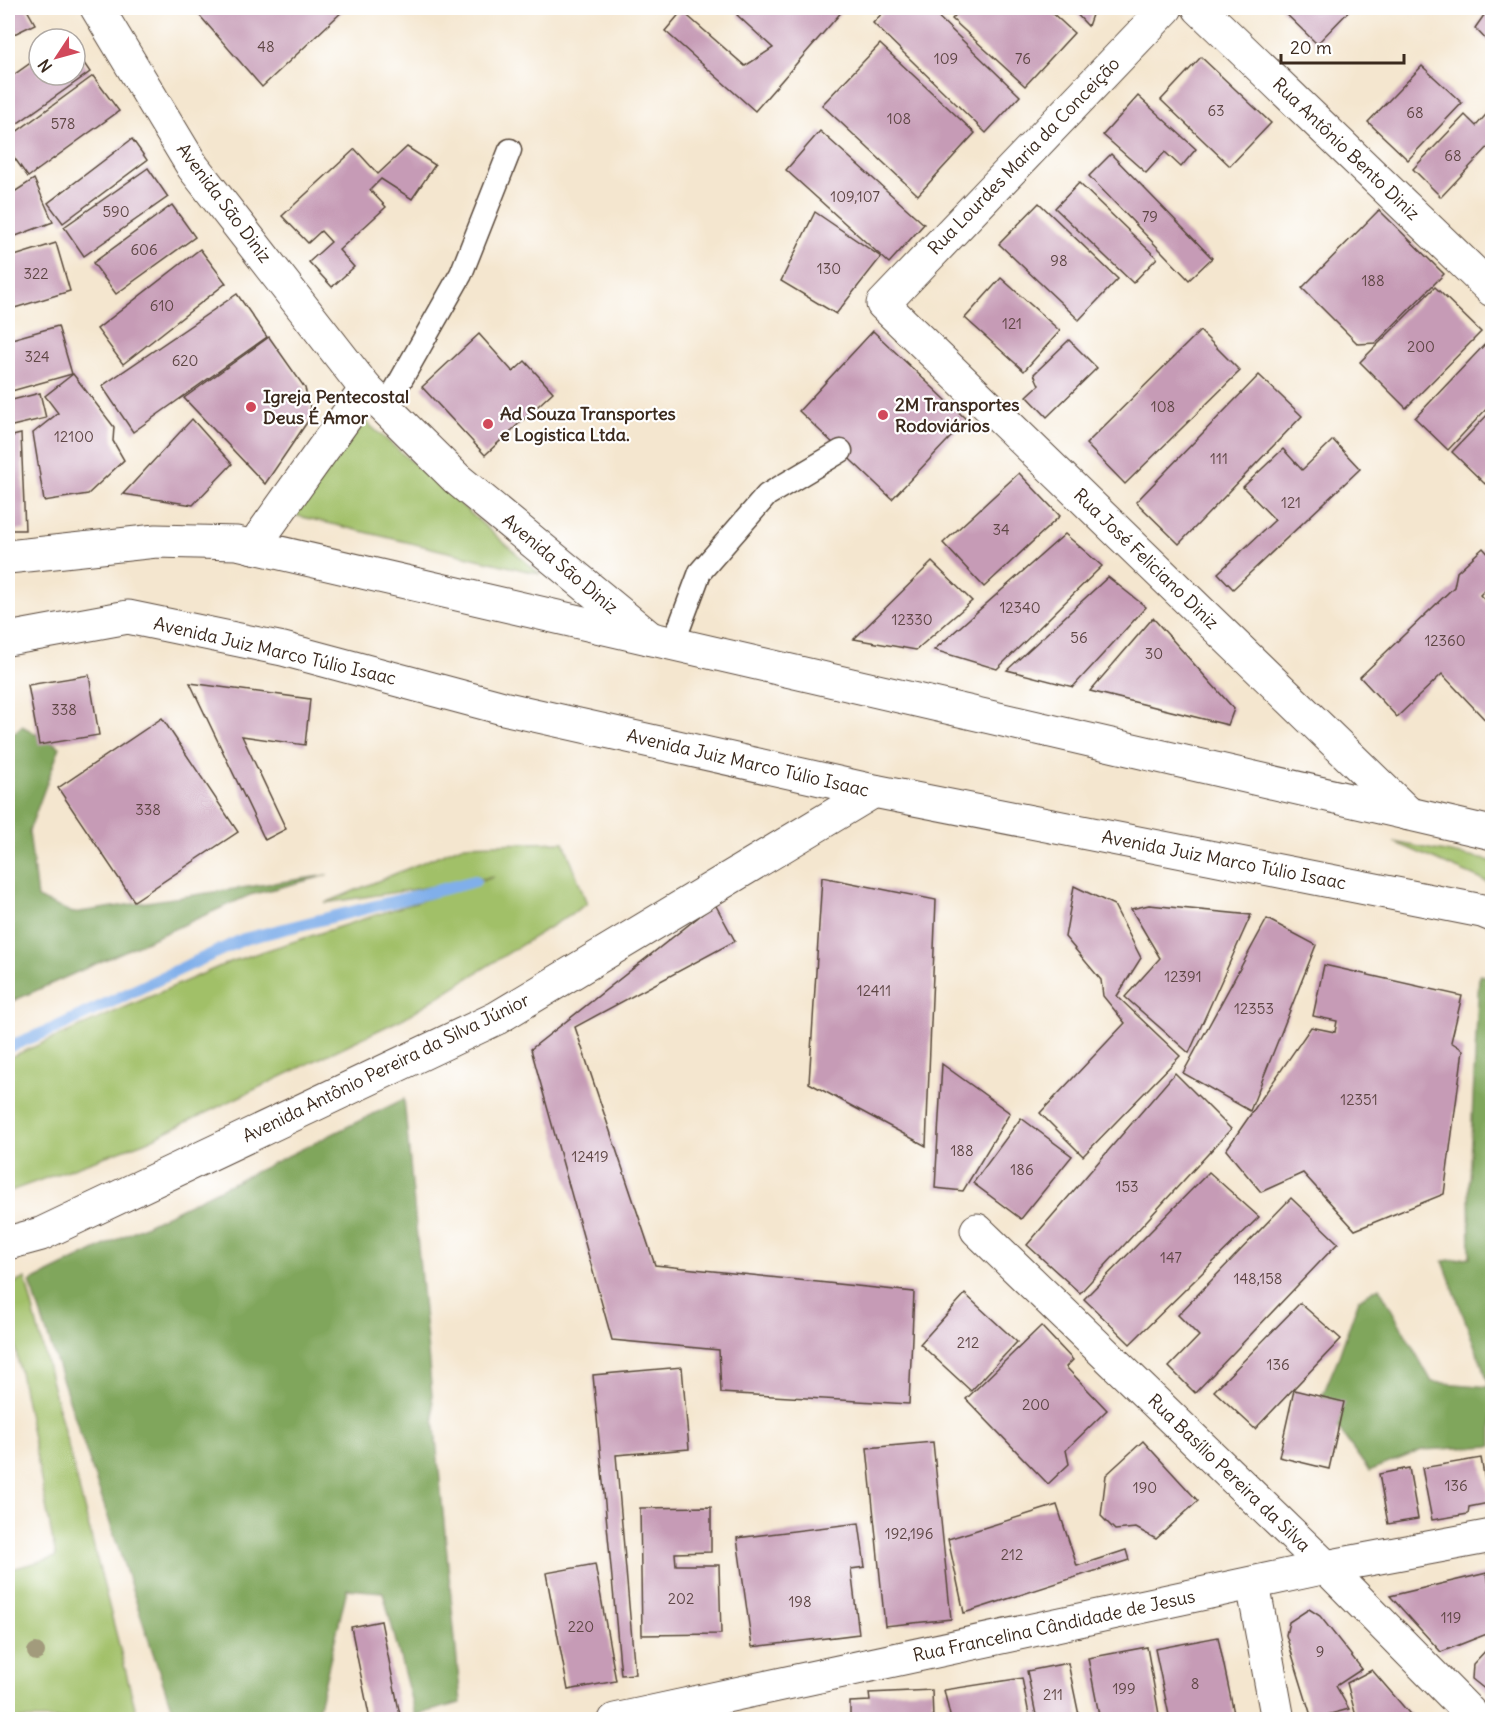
<svg xmlns="http://www.w3.org/2000/svg" width="1500" height="1727" font-family="Delius,sans-serif">
  <rect width="100%" height="100%" fill="#fff"/>
  <filter id="ink" filterUnits="userSpaceOnUse"><feTurbulence type="fractalNoise" baseFrequency=".0167" numOctaves="2"/><feDisplacementMap in="SourceGraphic" scale="12" xChannelSelector="R" yChannelSelector="G"/><feConvolveMatrix kernelMatrix="1 2 1 2 8 2 1 2 1" color-interpolation-filters="sRGB"/></filter>
  <filter id="wash" filterUnits="userSpaceOnUse"><feTurbulence type="fractalNoise" baseFrequency=".008" numOctaves="4" result="noise"/><feDisplacementMap in="SourceGraphic" scale="24" xChannelSelector="R" yChannelSelector="G"/><feGaussianBlur stdDeviation="1.35" result="paint"/><feColorMatrix in="noise" values="0 0 0 0 0 0 0 0 0 0 0 0 0 0 0 0 0 1.4 0 .05"/><feComposite in="paint" operator="in"/></filter>
  <g filter="url(#wash)">
    <rect width="100%" height="100%" fill="#f4e6cf"/>
    <g fill="#a1c068" stroke="#6e7543" stroke-width="1.5">
      <path d="M365 421 540 574 294 515Z"/>
      <path d="M564 842 587 904 404 1018 147 1141 8 1192V1058L230 962 494 877 325 903 464 845Z"/>
      <path d="M1394 842 1492 861V884Z"/>
      <path d="M25 1278 138 1719H8V1570L56 1557 8 1310V1286Z"/>
    </g>
    <g fill="#80a65c" stroke="#5e683d" stroke-width="1.5">
      <path d="M22 726 60 747 29 831 37 898 73 913 328 875 250 895 8 1003V738Z"/>
      <path d="M1479 975 1492 977V1446L1422 1450 1369 1471 1345 1438 1321 1399 1339 1356 1359 1299 1379 1287 1432 1382 1490 1387 1443 1261 1470 1257 1469 1181Z"/>
      <path d="M404 1099 461 1703 415 1715 383 1592 347 1589 316 1719H175L30 1282Z"/>
    </g>
    <g fill="none" stroke-linecap="round" stroke-linejoin="round">
      <path stroke="#80afea" stroke-width="12" d="M8 1047 53 1029 244 939 475 881"/>
    </g>
    <g id="blocks">
      <g fill="#c69bb6">
        <path d="M8 8H26L35 24 8 37Z"/>
        <path d="M193 8H346L262 87Z"/>
        <path d="M744 8H845L755 111 665 31 682 11 745 66 773 48 737 15Z"/>
        <path d="M887 8H929L1020 96 986 133 873 23Z"/>
        <path d="M962 8H1047L1074 33 1025 86 952 19Z"/>
        <path d="M1071 8H1089L1093 12 1088 26Z"/>
        <path d="M1280 8H1352L1317 44Z"/>
        <path d="M1489 8H1492V46L1475 28Z"/>
        <path d="M880 44 975 133 918 195 822 105Z"/>
        <path d="M75 50 90 72 8 130V79L39 57V75H75Z"/>
        <path d="M1201 57 1271 123 1230 166 1161 100Z"/>
        <path d="M1422 66 1462 103 1408 160 1368 122Z"/>
        <path d="M93 76 119 111 28 177 8 149V138Z"/>
        <path d="M1138 96 1196 149 1181 167 1165 152 1146 173 1103 135Z"/>
        <path d="M1492 108V143L1441 197 1413 169 1465 115 1476 126Z"/>
        <path d="M820 131 924 224 889 263 786 170Z"/>
        <path d="M132 139 147 160 63 223 48 203Z"/>
        <path d="M407 147 435 165 412 199 381 179 370 190 386 207 339 250 354 267 332 287 309 262 331 242 321 231 308 243 282 216 355 149 378 174Z"/>
        <path d="M1111 154 1212 258 1189 280 1089 176Z"/>
        <path d="M148 168 168 197 84 256 64 227Z"/>
        <path d="M34 179 53 222 8 239V196Z"/>
        <path d="M1079 183 1157 258 1133 283 1055 208Z"/>
        <path d="M1039 203 1118 279 1079 320 999 244Z"/>
        <path d="M172 205 195 237 116 294 93 263Z"/>
        <path d="M1379 210 1444 274 1376 343 1358 344 1302 288Z"/>
        <path d="M815 212 881 257 836 314 781 281Z"/>
        <path d="M56 243 70 291 8 310V258Z"/>
        <path d="M200 249 226 283 123 364 97 329Z"/>
        <path d="M1001 278 1060 331 1024 371 965 318Z"/>
        <path d="M1435 287 1481 332 1406 408 1360 362Z"/>
        <path d="M237 294 267 337 133 432 102 386Z"/>
        <path d="M58 326 72 374 8 392V340Z"/>
        <path d="M873 331 967 420 892 499 799 411Z"/>
        <path d="M1200 331 1240 371 1125 484 1086 444Z"/>
        <path d="M479 334 513 372 525 361 553 392 485 455 422 387Z"/>
        <path d="M269 337 305 388 312 415 265 484 184 398Z"/>
        <path d="M1069 340 1097 368 1047 417 1027 396 1039 385 1034 374Z"/>
        <path d="M1488 341 1492 345V403L1448 450 1415 418Z"/>
        <path d="M73 374 114 427 113 441 124 460 88 494 44 501 33 433 58 413 45 396Z"/>
        <path d="M1259 375 1302 416 1179 544 1136 502Z"/>
        <path d="M40 393 46 418 8 427V401Z"/>
        <path d="M1492 410V476L1485 484 1452 452Z"/>
        <path d="M192 419 232 464 193 505 123 494Z"/>
        <path d="M21 434 25 530H8V437Z"/>
        <path d="M1333 440 1360 469 1233 589 1218 573 1275 520 1243 487 1283 449 1302 470Z"/>
        <path d="M1019 473 1060 516 984 587 943 543Z"/>
        <path d="M1065 534 1102 566 997 669 934 650Z"/>
        <path d="M1483 548 1492 558V583L1480 595 1492 608V727L1442 674 1397 717 1360 677 1454 587 1457 572Z"/>
        <path d="M932 562 972 601 916 650 854 639Z"/>
        <path d="M1108 577 1146 607 1073 687 1007 670Z"/>
        <path d="M1153 618 1234 709 1228 725 1090 691Z"/>
        <path d="M89 675 99 735 39 745 28 685Z"/>
        <path d="M190 683 310 699 305 745 242 736 286 829 265 840Z"/>
        <path d="M162 718 238 832 134 901 58 788Z"/>
        <path d="M822 877 936 900 926 1146 809 1083Z"/>
        <path d="M1074 886 1114 905 1141 958 1117 996 1180 1056 1083 1156 1040 1113 1125 1023 1103 996 1101 980 1065 937Z"/>
        <path d="M715 904 735 941 575 1027 655 1265 914 1292 909 1404 721 1393 719 1350 612 1340 531 1049Z"/>
        <path d="M1149 905 1251 915 1189 1053 1125 997 1160 958 1131 909Z"/>
        <path d="M1267 919 1316 945 1250 1111 1183 1073Z"/>
        <path d="M1324 965 1462 996 1451 1042 1463 1050 1444 1194 1355 1230 1303 1173 1261 1192 1226 1150 1311 1027 1335 1032 1337 1021 1313 1016Z"/>
        <path d="M942 1064 1010 1113 963 1191 935 1188Z"/>
        <path d="M1175 1073 1231 1129 1080 1293 1027 1245Z"/>
        <path d="M1021 1118 1072 1156 1021 1219 973 1183Z"/>
        <path d="M1209 1172 1259 1217 1130 1344 1084 1299Z"/>
        <path d="M1291 1198 1338 1243 1195 1393 1169 1367 1199 1336 1178 1315Z"/>
        <path d="M965 1294 1017 1342 971 1391 920 1344Z"/>
        <path d="M1300 1303 1341 1339 1255 1429 1214 1391Z"/>
        <path d="M1041 1326 1073 1360 1066 1367 1107 1410 1066 1450 1069 1464 1048 1484 966 1399Z"/>
        <path d="M682 1367 689 1449 616 1455 635 1674 621 1675 593 1375Z"/>
        <path d="M1294 1390 1344 1402 1329 1469 1279 1457Z"/>
        <path d="M1143 1441 1198 1501 1156 1539 1136 1528 1115 1530 1101 1516 1106 1475Z"/>
        <path d="M933 1442 951 1619 885 1626 867 1448Z"/>
        <path d="M1481 1458 1489 1503 1469 1507 1468 1514 1432 1520 1422 1468Z"/>
        <path d="M1409 1468 1418 1519 1388 1524 1379 1474Z"/>
        <path d="M1057 1505 1077 1566 1126 1550 1129 1560 964 1613 948 1539Z"/>
        <path d="M711 1507V1552L675 1553 676 1565H719L721 1634 642 1635 640 1508Z"/>
        <path d="M859 1523 865 1567 851 1569 859 1634 752 1647 737 1538Z"/>
        <path d="M595 1564 616 1681 568 1690 546 1573Z"/>
        <path d="M1487 1573 1492 1604V1632L1441 1652 1390 1596Z"/>
        <path d="M1309 1609 1320 1616 1362 1669 1336 1686 1349 1709 1312 1719 1286 1635 1289 1622Z"/>
        <path d="M381 1621 401 1720H370L351 1627Z"/>
        <path d="M1218 1637 1235 1718 1170 1720 1155 1649Z"/>
        <path d="M1492 1644V1695L1472 1679 1473 1664Z"/>
        <path d="M1147 1647 1160 1720H1100L1088 1658Z"/>
        <path d="M1068 1663 1080 1720H1037L1027 1671Z"/>
        <path d="M1372 1670 1415 1720H1357L1347 1683Z"/>
        <path d="M1022 1678 1030 1720H951L944 1690Z"/>
        <path d="M932 1690 933 1720H850V1702L870 1701 869 1693Z"/>
      </g>
    </g>
  </g>
  <g filter="url(#ink)">
    <use href="#blocks" fill-opacity="0" stroke="#574639" stroke-width="1.5"/>
    <g fill="none" stroke-linecap="round" stroke-linejoin="round">
      <defs>
        <g id="lane">
          <path d="M385 408 461 274 510 150"/>
          <path d="M673 644 700 572 767 495 841 451"/>
        </g>
        <g id="street">
          <path d="M1166 8 883 304 1409 814"/>
          <path d="M1199 8 1492 290"/>
          <path d="M977 1230 1326 1567 1477 1720"/>
        </g>
        <g id="secondary">
          <path d="M97 8 193 167 366 389 457 479 651 639"/>
          <path d="M253 547 366 389"/>
          <path d="M8 1243 41 1234 497 1018 874 791"/>
          <path d="M1253 1584 1278 1720"/>
          <path d="M615 1720 1326 1567 1492 1536"/>
        </g>
        <g id="primary">
          <path d="M8 557 156 541 237 543 1492 833"/>
          <path d="M8 639 128 617 283 649 503 708 874 791 1482 911 1492 915"/>
        </g>
      </defs>
      <use href="#lane" stroke="#574639" stroke-width="25"/>
      <use href="#street" stroke="#574639" stroke-width="35"/>
      <use href="#secondary" stroke="#574639" stroke-width="35"/>
      <use href="#primary" stroke="#574639" stroke-width="35"/>
      <use href="#lane" stroke="#fff" stroke-width="22"/>
      <use href="#street" stroke="#fff" stroke-width="33"/>
      <use href="#secondary" stroke="#fff" stroke-width="33"/>
      <use href="#primary" stroke="#fff" stroke-width="33"/>
    </g>
    <circle fill="#a29b7c" cx="36" cy="1652" r="9"/>
  </g>
  <g fill="#d1495b" stroke="#fff" stroke-width="2">
    <circle cx="251" cy="407" r="6"/>
    <circle cx="883" cy="415" r="6"/>
    <circle cx="488" cy="424" r="6"/>
  </g>
  <g text-anchor="middle" stroke-width="4.5" stroke-linejoin="round" paint-order="stroke">
    <g font-size="15" fill="#5e4644">
      <text x="266" y="52">48</text>
      <text x="946" y="64">109</text>
      <text x="1023" y="64">76</text>
      <text x="1216" y="116">63</text>
      <text x="1415" y="118">68</text>
      <text x="899" y="124">108</text>
      <text x="63" y="129">578</text>
      <text x="1453" y="161">68</text>
      <text x="855" y="202">109,107</text>
      <text x="116" y="217">590</text>
      <text x="1150" y="222">79</text>
      <text x="144" y="255">606</text>
      <text x="1059" y="266">98</text>
      <text x="829" y="274">130</text>
      <text x="36" y="279">322</text>
      <text x="1373" y="286">188</text>
      <text x="162" y="311">610</text>
      <text x="1012" y="329">121</text>
      <text x="1421" y="352">200</text>
      <text x="37" y="362">324</text>
      <text x="185" y="366">620</text>
      <text x="1163" y="412">108</text>
      <text x="74" y="442">12100</text>
      <text x="1219" y="464">111</text>
      <text x="1291" y="508">121</text>
      <text x="1001" y="535">34</text>
      <text x="1020" y="613">12340</text>
      <text x="912" y="625">12330</text>
      <text x="1079" y="643">56</text>
      <text x="1445" y="646">12360</text>
      <text x="1154" y="659">30</text>
      <text x="64" y="715">338</text>
      <text x="148" y="815">338</text>
      <text x="1183" y="982">12391</text>
      <text x="874" y="996">12411</text>
      <text x="1254" y="1014">12353</text>
      <text x="1359" y="1105">12351</text>
      <text x="962" y="1156">188</text>
      <text x="590" y="1162">12419</text>
      <text x="1022" y="1175">186</text>
      <text x="1127" y="1192">153</text>
      <text x="1171" y="1263">147</text>
      <text x="1258" y="1284">148,158</text>
      <text x="968" y="1348">212</text>
      <text x="1278" y="1370">136</text>
      <text x="1036" y="1410">200</text>
      <text x="1456" y="1491">136</text>
      <text x="1145" y="1493">190</text>
      <text x="909" y="1539">192,196</text>
      <text x="1012" y="1560">212</text>
      <text x="681" y="1604">202</text>
      <text x="800" y="1607">198</text>
      <text x="1451" y="1623">119</text>
      <text x="581" y="1632">220</text>
      <text x="1320" y="1657">9</text>
      <text x="1195" y="1689">8</text>
      <text x="1124" y="1694">199</text>
      <text x="1053" y="1700">211</text>
    </g>
    <g font-size="18" fill="#3b2a1e" stroke="#fff">
      <text transform="translate(1346 149) rotate(44)" y="6">Rua Antônio Bento Diniz</text>
      <text transform="translate(1024 156) rotate(-46)" y="6">Rua Lourdes Maria da Conceição</text>
      <text transform="translate(224 203) rotate(53)" y="6">Avenida São Diniz</text>
      <text transform="translate(1146 559) rotate(44)" y="6">Rua José Feliciano Diniz</text>
      <text transform="translate(560 564) rotate(40)" y="6">Avenida São Diniz</text>
      <text transform="translate(275 651) rotate(13)" y="6">Avenida Juiz Marco Túlio Isaac</text>
      <text transform="translate(748 763) rotate(13)" y="6">Avenida Juiz Marco Túlio Isaac</text>
      <text transform="translate(1224 860) rotate(11)" y="6">Avenida Juiz Marco Túlio Isaac</text>
      <text transform="translate(386 1068) rotate(-26)" y="6">Avenida Antônio Pereira da Silva Júnior</text>
      <text transform="translate(1229 1473) rotate(44)" y="6">Rua Basílio Pereira da Silva</text>
      <text transform="translate(1054 1626) rotate(-12)" y="6">Rua Francelina Cândidade de Jesus</text>
    </g>
    <g font-size="18" font-weight="bold" fill="#3b2a1e" stroke="#fff" text-anchor="start">
      <text x="263" y="403">Igreja Pentecostal<tspan x="263" dy="21">Deus É Amor</tspan></text>
      <text x="895" y="411">2M Transportes<tspan x="895" dy="21">Rodoviários</tspan></text>
      <text x="500" y="420">Ad Souza Transportes<tspan x="500" dy="21">e Logistica Ltda.</tspan></text>
    </g>
  </g>
  <rect width="1500" height="1727" fill="none" stroke="#fff" stroke-width="30"/>
  <g transform="translate(57 57) rotate(234)"><circle r="28" fill="#ffffff" stroke="#b1aaa5" stroke-width="1.5"/>
  <path d="M0-4.5L10 22L0 15L-10 22Z" fill="#d1495b"/>
  <text y="-9" font-size="16" font-weight="bold" text-anchor="middle" fill="#3b2a1e">N</text>
  </g>
  <path d="M1281 54v9h123v-9" fill="none" stroke="#3b2a1e" stroke-width="3"/>
  <text x="1290" y="54" font-size="18" fill="#3b2a1e" stroke="#ffffff" stroke-width="4.5" paint-order="stroke">20 m</text>
</svg>
